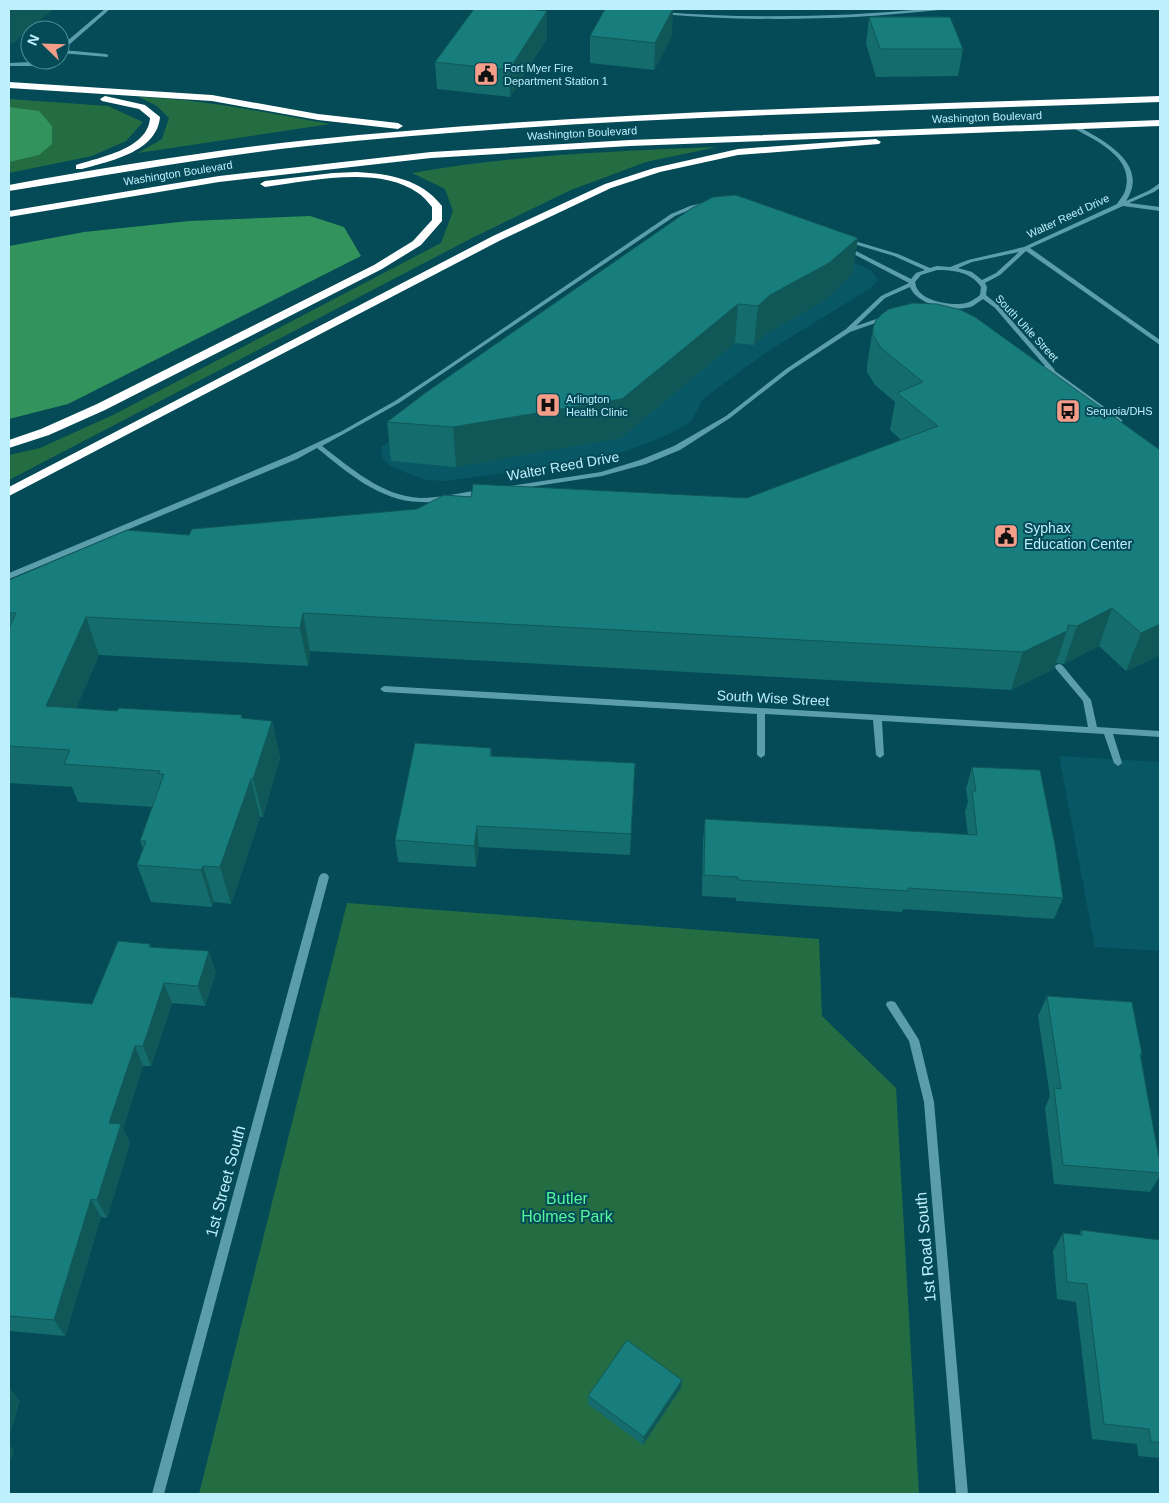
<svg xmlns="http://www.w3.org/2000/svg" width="1169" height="1503" font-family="Arial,sans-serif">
  <rect width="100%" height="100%" fill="#044a57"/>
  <g fill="#085765">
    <path d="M732 218 865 267 872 271 878 280 871 288 770 350 739 372 703 399 692 420 684 426 663 437 626 451 576 463 446 481 426 480 414 476 392 467 382 459 381 447 699 225Z"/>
    <path d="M1059 756 1160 762V951L1095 947Z"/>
  </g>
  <g fill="#246d43">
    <path d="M139 97C204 99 266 113 330 124L138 153 162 139 169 118 157 106Z"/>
    <path d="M9 99 108 106 143 122 126 141 92 156 9 173Z"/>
    <path d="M717 147 646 162 571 190 472 238 9 480V455L40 448 115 414 441 243 453 211 445 189 412 173C513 155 616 151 717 147Z"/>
    <path d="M347 903 819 939 822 1016 896 1088 919 1494H199Z"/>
  </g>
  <g fill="#32945c">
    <path d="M9 107 39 111 52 126V144L39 155 9 162Z"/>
    <path d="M310 216 344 227 361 256 68 404 9 419V246L84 232 189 221Z"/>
  </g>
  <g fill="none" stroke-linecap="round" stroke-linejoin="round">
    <g fill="#5c9dac" fill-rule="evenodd">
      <path d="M105 9H110L63 50 106 54 108 55V57L60 53V47Z"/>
      <path d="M927 9H941L939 10C846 20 754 22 661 14L659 13 661 12C750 19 838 17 927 9Z"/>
      <path d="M40 60H48L32 66H9V63L32 62Z"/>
      <path d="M1071 125H1075C1101 139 1151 163 1126 201L1150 190 1160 183V188L1154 192 1129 203 1160 207V211L1123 206 1030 248 1160 340V345L1026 251 1000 275 985 283 987 287 986 295 999 306 1054 369 1055 371 1122 420V422H1118L1053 375 1040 368V366H1045L995 308 983 299C980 301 976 304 973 306 956 313 917 306 910 287L885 298 856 326 885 316 887 317V319L850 332 790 371 730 418 680 450 646 464 602 476 510 490 506 488 510 486 601 472 640 460 674 446 726 416 786 369 846 329 881 296 909 283 844 249V247H848L911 279 916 273 925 270 894 256 844 241V239H848L898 254 930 268 937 266 950 267 968 260 1024 247 1117 204C1120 199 1125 194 1126 187 1133 156 1093 139 1071 127ZM1019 252 996 273 982 280 972 272 958 268 972 262ZM937 270C954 270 971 272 981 287L980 295C976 298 971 302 966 303 952 306 926 302 918 290 916 288 916 285 915 282L921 275Z"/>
      <path d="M706 202 708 203V205L694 208 675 216 399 403 322 446C351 468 382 496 420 498 441 498 462 492 482 490L486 492 485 494C464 498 441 503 420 502 379 501 347 472 317 448L297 459 9 579V573L291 455 342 431 395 401 439 372 671 214 690 206Z"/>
      <path d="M1059 664 1062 665 1091 700 1097 727 1160 731V737L1113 734 1122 763 1118 766 1114 763 1104 734 882 721 884 755 880 758 876 755 873 720 765 714V755L761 758 757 755V714L384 692 380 689 384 686 1088 727 1083 701 1056 669 1055 667 1056 665Z"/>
      <path d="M324 873 327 874 329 877 164 1494H152L319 877 321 874Z"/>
      <path d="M891 1001 895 1002 919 1040 934 1102 968 1494H956L924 1102 909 1041 886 1005 887 1002Z"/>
    </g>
    <g fill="#fff" fill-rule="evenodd">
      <path d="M9 82 212 95 318 114 398 123 403 126 398 129 318 120 212 101 9 88Z"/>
      <path d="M105 96 145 105 160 117C157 152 110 161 82 169H76V165C100 157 148 149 150 118L139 109 102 101 100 99Z"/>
      <path d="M1160 96V102C876 112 590 116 307 146 207 157 108 175 9 191V185C108 167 207 151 308 140 590 111 876 106 1160 96Z"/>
      <path d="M1160 120V126L630 146 431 158 219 182 9 217V211L219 176 431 152 630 140Z"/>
      <path d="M876 139 881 142 879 144 738 155 660 172 611 188 501 240 9 496V487L493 236 605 184 654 168 738 149Z"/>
      <path d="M357 172C390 174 421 179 442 206V221L421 245 382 269 105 410 49 435 9 448V440L41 429 97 404 374 265 413 241 432 220V207C428 202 423 196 418 193 379 165 310 181 265 187L260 184 265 181 333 173Z"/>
    </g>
  </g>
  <g fill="#146c6c">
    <path d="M869 17 963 49 958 76 876 77 866 44Z"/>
    <path d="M590 36H672L654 70 590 63Z"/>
    <path d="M547 38 510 97 437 89 435 62Z"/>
    <path d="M858 238 852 275 824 301 766 334 754 345 735 343 621 438 456 467 391 461 387 422Z"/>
    <path d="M873 328 1160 450V656H1159L1126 671 1099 646 1064 664 1056 663 1054 669 1011 690 310 651 308 666 99 655 76 708 272 721 280 758 263 817H260L231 904 214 902 212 907 151 902 137 865 143 849 140 841 152 807 78 802 72 787 9 783V580L189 535 417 509 471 497 747 498 901 440 890 430 895 402 875 385 867 372V365Z"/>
    <path d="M491 748 492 756 634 785 630 855 479 847 476 867 398 862 395 840Z"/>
    <path d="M972 767 1063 898 1054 919 903 909 902 912 736 901V898L702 896 703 841 705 819 968 835 965 812 968 802 966 789Z"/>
    <path d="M150 944 151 947 216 972 205 1006 172 1003 151 1066H143L123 1128 130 1143 107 1218 101 1217 65 1336 9 1331V997L92 1004Z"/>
    <path d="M1047 996 1142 1054 1141 1057 1160 1164V1176L1150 1192 1054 1184 1045 1108 1050 1096 1038 1016Z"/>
    <path d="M1081 1230 1160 1240V1458L1138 1456 1137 1444 1092 1439 1076 1302 1057 1299 1053 1251 1063 1233 1079 1235Z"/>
    <path d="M681 1388 643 1445 588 1404V1396Z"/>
  </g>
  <g fill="#105858">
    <path d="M9 9H54L11 45 9 38Z"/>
    <path d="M673 9 672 36 654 70 655 43Z"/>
    <path d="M547 11V38L510 97 509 70Z"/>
    <path d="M858 238 852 275 824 301 766 334 754 345 758 306 770 295Z"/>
    <path d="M738 304 735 343 621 438 456 467 453 427Z"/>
    <path d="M1112 608 1099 646 1064 664 1077 626Z"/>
    <path d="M303 613 310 651 308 666 300 628Z"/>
    <path d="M86 617 99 655 61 744 46 706Z"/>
    <path d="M1160 624V653L1159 656 1126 671 1141 633Z"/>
    <path d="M1067 631 1054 669 1011 690 1023 652Z"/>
    <path d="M272 721 280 758 263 817 253 779Z"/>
    <path d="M251 779 260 817 231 904 220 867Z"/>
    <path d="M477 826 479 847 476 867 474 846Z"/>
    <path d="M203 866 214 902 212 907 201 870Z"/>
    <path d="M209 951 216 972 205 1006 198 986Z"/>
    <path d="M164 983 172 1003 151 1066 143 1046Z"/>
    <path d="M135 1046 143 1066 123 1128 130 1143 107 1218 97 1200 109 1123Z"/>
    <path d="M91 1199 101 1217 65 1336 54 1320Z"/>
    <path d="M682 1380 681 1388 643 1445 644 1437Z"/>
    <path d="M9 1387 20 1401 9 1437Z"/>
    <path d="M9 1444 14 1450 9 1466Z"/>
  </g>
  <g fill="#177d7d" stroke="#105858">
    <path d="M474 9H526L547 11 509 70 435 62Z"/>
    <path d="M605 9H673L655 43 590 36Z"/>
    <path d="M869 17H950L963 49H880Z"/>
    <path d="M736 195 858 238 829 263 770 295 758 306 738 304 622 399 453 427 387 422 425 393 692 208 713 197Z"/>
    <path d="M913 303 937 304 961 310 975 317 1160 450V624L1141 633 1112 608 1077 626 1068 625 1067 631 1023 652 303 613 300 628 86 617 46 706 117 711 119 708 242 715 241 718 272 721 253 779H251L220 867 203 866 201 870 137 865 146 841H140L164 774H159L160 771 64 764 70 750 9 746V628L16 613H9V580L127 530 189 535 192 529 417 509 444 495 471 497 473 484 747 498 938 426 897 393 923 382 881 348 873 335V328L876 320 882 314 889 309Z"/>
    <path d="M415 743 491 748 490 756 635 763 631 834 477 826 474 846 395 840Z"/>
    <path d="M972 767 1040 770 1055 845 1063 898 908 888V891L738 880V877L704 875 705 819 977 835 972 791H976Z"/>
    <path d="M118 941 150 944 149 947 209 951 198 986 164 983 143 1046H135L109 1123 121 1124 97 1200 91 1199 54 1320 9 1316V997L92 1004Z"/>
    <path d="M1047 996 1132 1002 1142 1054H1140L1160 1164V1173L1063 1165 1054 1088 1061 1089Z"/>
    <path d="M1081 1230 1160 1240V1442H1151L1149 1429 1104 1424 1087 1284 1067 1282 1063 1233 1082 1235Z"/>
    <path d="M627 1340 682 1380 644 1437 588 1396Z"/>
  </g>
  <defs>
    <symbol id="civic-square" viewBox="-11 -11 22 22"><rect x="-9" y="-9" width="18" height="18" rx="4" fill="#f49e89" stroke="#044a57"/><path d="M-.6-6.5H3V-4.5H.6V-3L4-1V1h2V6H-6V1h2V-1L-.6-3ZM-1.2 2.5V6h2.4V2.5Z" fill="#111"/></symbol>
    <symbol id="hospital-square" viewBox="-11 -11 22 22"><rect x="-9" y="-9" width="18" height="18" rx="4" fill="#f49e89" stroke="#044a57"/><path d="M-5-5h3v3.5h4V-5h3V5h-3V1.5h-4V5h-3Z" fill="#111"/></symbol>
    <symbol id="bus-square" viewBox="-11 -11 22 22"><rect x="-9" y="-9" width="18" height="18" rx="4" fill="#f49e89" stroke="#044a57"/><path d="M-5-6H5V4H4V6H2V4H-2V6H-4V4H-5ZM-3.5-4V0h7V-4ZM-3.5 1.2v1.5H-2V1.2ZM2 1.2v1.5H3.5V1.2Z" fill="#111"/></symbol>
  </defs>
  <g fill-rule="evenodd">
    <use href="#civic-square" x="472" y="60" width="28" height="28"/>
    <use href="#hospital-square" x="534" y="391" width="28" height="28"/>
    <use href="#bus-square" x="1054" y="397" width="28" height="28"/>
    <use href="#civic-square" x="992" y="522" width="28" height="28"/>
  </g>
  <g text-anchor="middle" stroke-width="4" stroke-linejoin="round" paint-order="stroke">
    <g font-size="11" fill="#bdeffc" stroke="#044a57" text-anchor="start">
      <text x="504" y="72">Fort Myer Fire<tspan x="504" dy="13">Department Station 1</tspan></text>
      <text x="566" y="403">Arlington<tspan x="566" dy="13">Health Clinic</tspan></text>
      <text x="1086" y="415">Sequoia/DHS</text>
    </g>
    <g font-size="11" fill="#bdeffc" stroke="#044a57">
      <text transform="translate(987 117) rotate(-2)" y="4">Washington Boulevard</text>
      <text transform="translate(582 133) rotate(-3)" y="4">Washington Boulevard</text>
      <text transform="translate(178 173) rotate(-9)" y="4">Washington Boulevard</text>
      <text transform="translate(1068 216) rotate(-25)" y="4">Walter Reed Drive</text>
      <text transform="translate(1027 328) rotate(47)" y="4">South Uhle Street</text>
    </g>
    <g font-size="14" fill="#bdeffc" stroke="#044a57">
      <text transform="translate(563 466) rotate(-10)" y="5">Walter Reed Drive</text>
      <text transform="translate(773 698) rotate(3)" y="5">South Wise Street</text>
    </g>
    <g font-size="14" fill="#bdeffc" stroke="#044a57" text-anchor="start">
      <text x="1024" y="533">Syphax<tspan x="1024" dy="16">Education Center</tspan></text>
    </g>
    <g font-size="16" fill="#bdeffc" stroke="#044a57">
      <text transform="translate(225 1181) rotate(-75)" y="6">1st Street South</text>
      <text transform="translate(925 1247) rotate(-95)" y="6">1st Road South</text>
    </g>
    <g font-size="16" fill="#54f79b" stroke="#044a57">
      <text x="567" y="1204">Butler<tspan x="567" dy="18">Holmes Park</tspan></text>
    </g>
  </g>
  <rect width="1169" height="1503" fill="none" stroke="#bdeffc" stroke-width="20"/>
  <g transform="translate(45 45) rotate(293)"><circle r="24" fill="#044a57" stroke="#4e8c99"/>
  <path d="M0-4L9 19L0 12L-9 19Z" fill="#f49e89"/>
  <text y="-8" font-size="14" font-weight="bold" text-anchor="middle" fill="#bdeffc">N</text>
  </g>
</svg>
